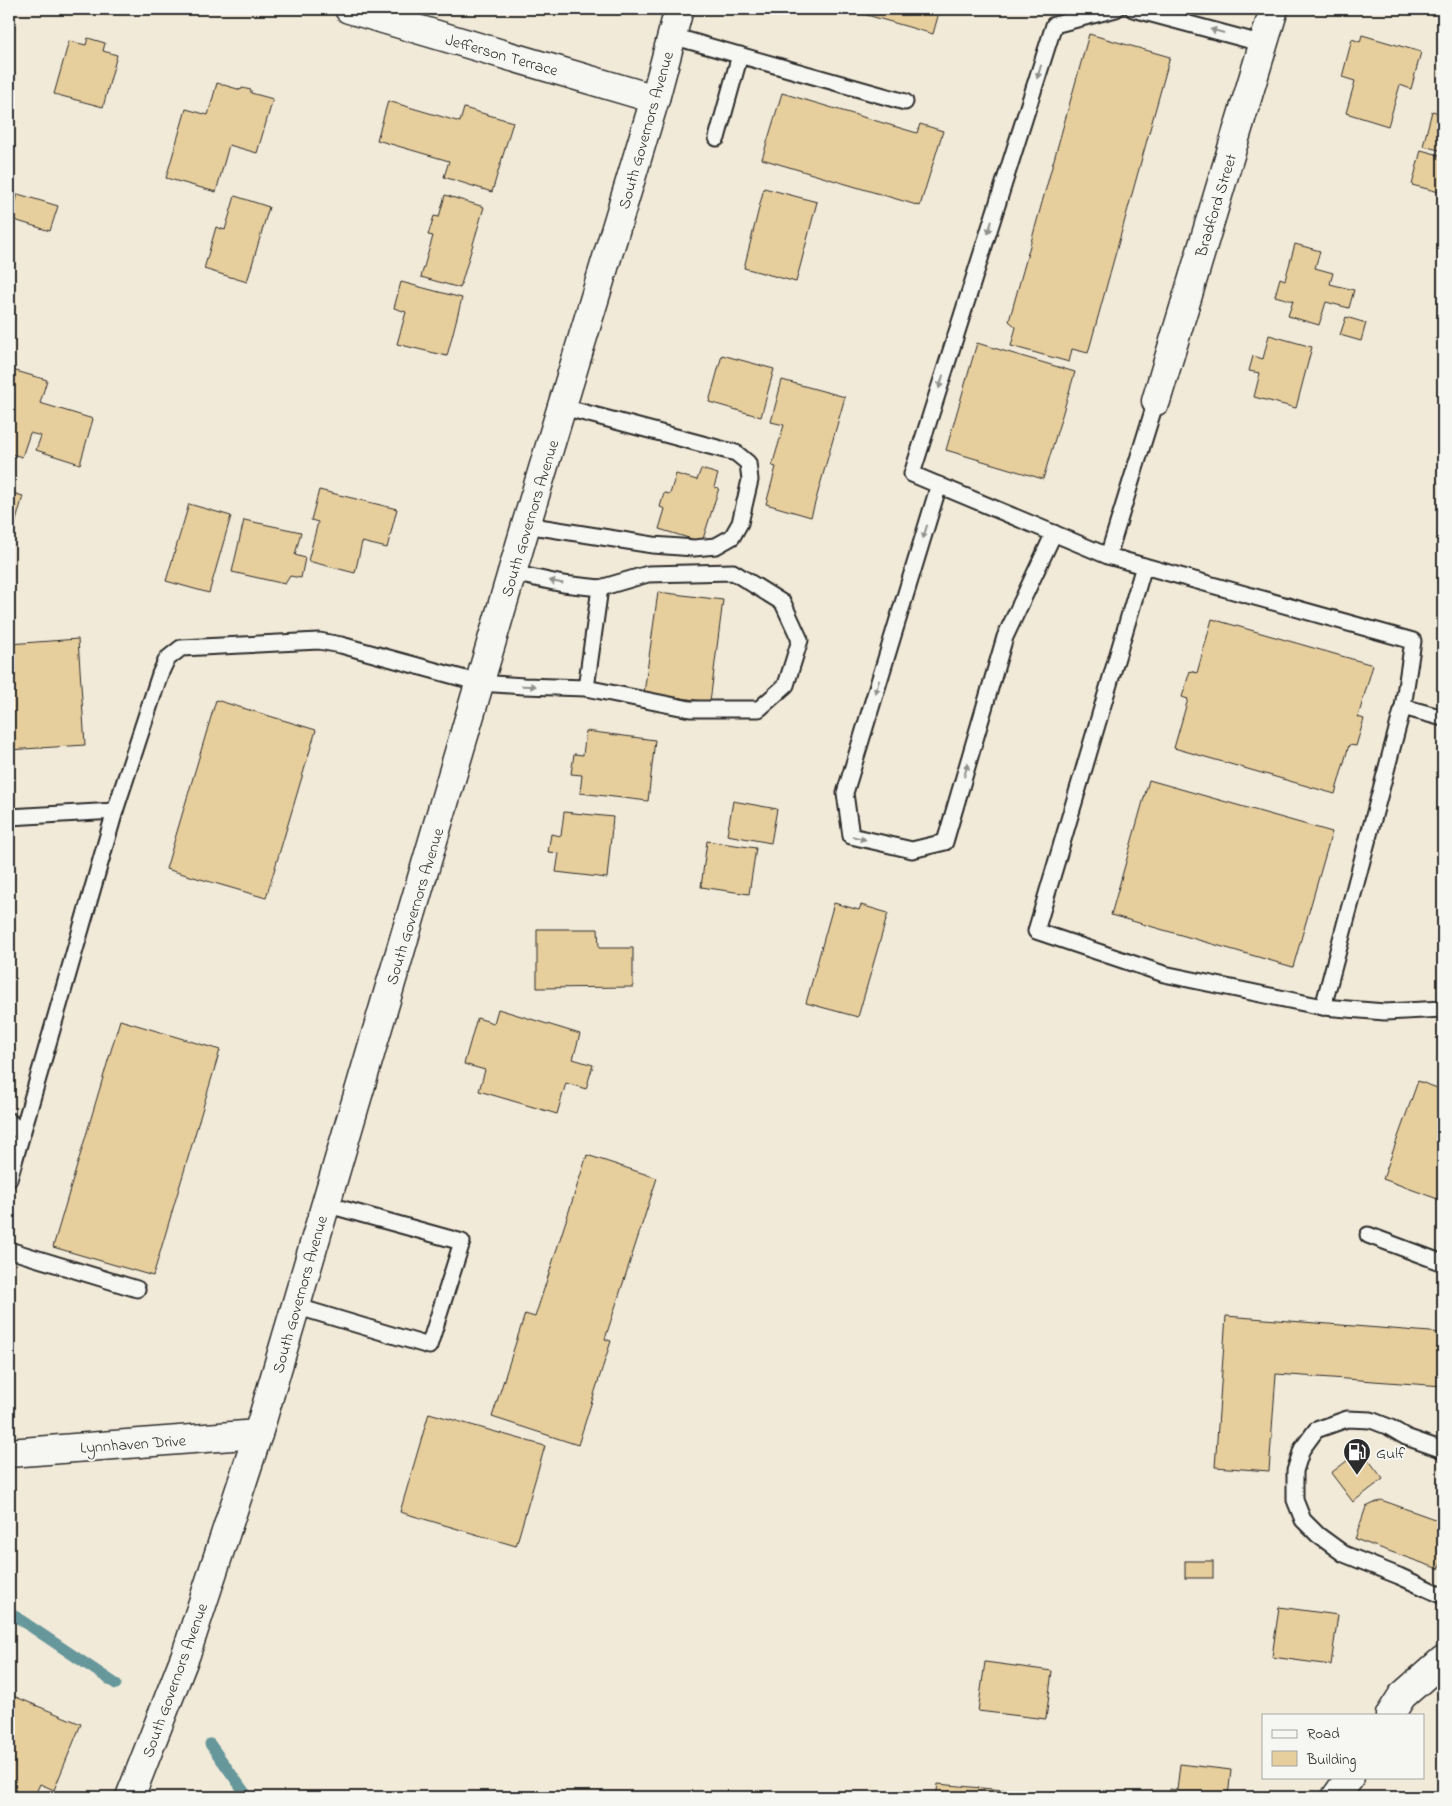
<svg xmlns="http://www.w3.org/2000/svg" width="1452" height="1806" font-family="'Indie Flower',sans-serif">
  <rect width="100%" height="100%" fill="#f2ead8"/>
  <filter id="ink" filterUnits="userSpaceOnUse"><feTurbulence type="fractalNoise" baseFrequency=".02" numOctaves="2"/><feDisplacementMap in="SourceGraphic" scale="10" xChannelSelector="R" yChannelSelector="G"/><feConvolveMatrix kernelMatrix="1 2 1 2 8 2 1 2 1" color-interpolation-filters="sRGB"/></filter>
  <g filter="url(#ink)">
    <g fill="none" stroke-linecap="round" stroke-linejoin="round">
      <g stroke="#66979b" stroke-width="11">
        <path d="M9 1612 116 1684"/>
        <path d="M210 1744 248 1797"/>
      </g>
    </g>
    <g fill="#e7ce9d" stroke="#2b2b2b">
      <path d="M846 9H940L933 34Z"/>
      <path d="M1089 34 1170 57 1088 353 1072 349 1069 362 1011 346 1016 327 1009 321Z"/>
      <path d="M1362 35 1421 52 1411 89 1400 85 1388 126 1346 113 1355 81 1342 77 1352 39 1360 42Z"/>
      <path d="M88 38 105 43 103 51 117 55 103 107 54 94 69 41 86 45Z"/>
      <path d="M217 83 241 90 242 88 251 90V93L273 99 257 153 229 145 216 192 166 178 186 109 208 115Z"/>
      <path d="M782 93 917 133 920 124 943 131 920 206 762 159Z"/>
      <path d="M388 101 460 122 464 108 513 122 492 192 444 177 449 161 377 140Z"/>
      <path d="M1432 111 1443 114V151L1423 146Z"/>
      <path d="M1421 150 1443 156V193L1412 185Z"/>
      <path d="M764 188 817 202 796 282 744 268Z"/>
      <path d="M18 194 58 206 50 231 11 219Z"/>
      <path d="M445 195 484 207 460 288 421 277 433 236 428 235 434 216 439 217Z"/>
      <path d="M235 196 269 207 247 282 204 269 216 227 225 230Z"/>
      <path d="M1295 244 1320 251 1315 268 1333 273 1330 284 1354 290 1349 308 1326 302 1319 325 1288 316 1293 301 1275 296 1280 278 1285 280Z"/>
      <path d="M401 282 462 298 447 356 397 344 406 312 394 308Z"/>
      <path d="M1346 317 1366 323 1361 341 1340 335Z"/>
      <path d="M1269 335 1312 347 1296 408 1254 397 1260 373 1249 371 1253 356 1263 359Z"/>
      <path d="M977 343 1075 372 1043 479 946 450Z"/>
      <path d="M722 355 774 369 761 417 709 402Z"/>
      <path d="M9 369 47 380 40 403 93 419 80 464 36 450 41 436 30 433 22 457 9 453Z"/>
      <path d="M782 380 845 397 811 517 766 504 776 467 772 466 784 425 771 422Z"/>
      <path d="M701 469 718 474 714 487 719 488 702 542 659 529 665 509 660 507 664 493 670 494 676 474 697 480Z"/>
      <path d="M319 490 397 509 387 548 362 542 355 573 308 561 318 522 311 520Z"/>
      <path d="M9 492 23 496 9 546Z"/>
      <path d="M189 504 231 516 209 593 166 581Z"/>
      <path d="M244 520 301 532 295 555 305 558 301 578 290 576 285 584 232 572Z"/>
      <path d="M658 592 723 600 710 702 644 693Z"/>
      <path d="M1212 619 1373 665 1358 717 1364 719 1356 746 1349 745 1335 794 1174 748 1188 699 1182 697 1190 671 1197 673Z"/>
      <path d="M78 639 85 745 9 750V644Z"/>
      <path d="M216 700 316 730 266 898 166 869Z"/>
      <path d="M586 731 655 740 648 801 580 793 582 775 571 774 574 754 583 755Z"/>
      <path d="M1149 780 1332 832 1293 967 1111 915Z"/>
      <path d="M733 801 777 809 771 843 727 835Z"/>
      <path d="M564 812 613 817 607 878 556 872 559 853 548 852 551 834 561 836Z"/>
      <path d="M707 841 756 848 749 894 701 887Z"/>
      <path d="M834 903 859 910 861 905 888 913 858 1017 806 1003Z"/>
      <path d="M537 929H598L599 948H633V987L537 988Z"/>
      <path d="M498 1009 580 1034 573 1059 593 1065 586 1089 566 1083 557 1114 479 1091 485 1070 464 1064 477 1018 494 1023Z"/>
      <path d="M120 1020 220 1050 153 1276 53 1247Z"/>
      <path d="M1418 1081 1443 1090V1201L1383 1179Z"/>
      <path d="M587 1155 657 1178 605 1339 611 1341 578 1445 492 1417 525 1314 535 1317Z"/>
      <path d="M1226 1316 1443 1333V1386L1276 1374 1269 1471 1215 1467Z"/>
      <path d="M429 1413 545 1446 516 1546 400 1512Z"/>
      <path d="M1361 1450 1383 1479 1353 1502 1331 1473Z"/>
      <path d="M1381 1500 1443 1522V1558L1439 1569 1355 1539 1366 1507Z"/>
      <rect x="1185" y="1561" width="28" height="17"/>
      <path d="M1279 1607 1338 1615 1331 1665 1272 1657Z"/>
      <path d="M985 1662 1052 1671 1046 1719 978 1711Z"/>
      <path d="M11 1695 81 1724 54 1790 40 1784 34 1797H12L9 1796V1700Z"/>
      <path d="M1180 1764 1231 1770 1228 1797H1169L1170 1789 1177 1790Z"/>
      <path d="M938 1784 1014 1791 1013 1797H936Z"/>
      <path d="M804 1792 821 1797H803Z"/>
    </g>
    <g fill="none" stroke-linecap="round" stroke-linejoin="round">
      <defs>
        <g id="service">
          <path d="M1133 9 1264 44"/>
          <path d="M672 36 905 102"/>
          <path d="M717 138 740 55"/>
          <path d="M1156 401 1108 556 1413 641 1403 707"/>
          <path d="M939 485 845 793 851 836 912 850 945 842 1005 637 1054 533"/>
          <path d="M526 525 653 545 694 548 716 546 732 537 740 523 750 480 748 463 736 453 563 407"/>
          <path d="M1108 556 912 474 1054 25 1116 9"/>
          <path d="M1144 566 1036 931 1164 974 1323 1007"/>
          <path d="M586 688 600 588"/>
          <path d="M1443 718 1403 707 1323 1007 1385 1012 1443 1009"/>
          <path d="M9 817 115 811"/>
          <path d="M9 1121 22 1134"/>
          <path d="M9 1179 115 811 160 674 167 659 181 648 319 641 341 645 480 683 524 686 586 688 690 709H759L786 685 800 640 783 603 733 572 648 574 600 588 563 584 512 573"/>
          <path d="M1368 1235 1443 1263"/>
          <path d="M9 1250 137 1289"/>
          <path d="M295 1306 429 1346 462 1242 325 1204"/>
          <path d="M1443 1450 1406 1437 1389 1427 1371 1420 1347 1419 1316 1430 1302 1449 1295 1471V1500L1303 1520 1318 1535 1344 1554 1399 1576 1443 1596"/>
        </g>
        <g id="minor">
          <path d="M349 9 655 99"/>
          <path d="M1156 401 1274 9"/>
          <path d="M9 1453 258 1434"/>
          <path d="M1390 1715 1402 1696 1443 1660"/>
          <path d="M1336 1797 1350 1777"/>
        </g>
        <path id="secondary" d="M130 1797 186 1654 258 1434 526 525 655 99 679 9"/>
      </defs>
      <use href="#service" stroke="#2b2b2b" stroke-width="19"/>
      <use href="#minor" stroke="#2b2b2b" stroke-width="31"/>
      <use href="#secondary" stroke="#2b2b2b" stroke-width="31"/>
      <use href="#service" stroke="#f6f6f2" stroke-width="15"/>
      <use href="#minor" stroke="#f6f6f2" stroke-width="28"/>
      <use href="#secondary" stroke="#f6f6f2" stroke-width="28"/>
    </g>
    <defs><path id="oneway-solid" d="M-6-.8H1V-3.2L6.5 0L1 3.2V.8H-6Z" transform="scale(1.25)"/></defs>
    <g fill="#90908e">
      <use href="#oneway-solid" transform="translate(1217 31) rotate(-165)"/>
      <use href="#oneway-solid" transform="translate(1039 72) rotate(107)"/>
      <use href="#oneway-solid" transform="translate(990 227) rotate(107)"/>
      <use href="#oneway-solid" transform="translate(941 382) rotate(107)"/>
      <use href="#oneway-solid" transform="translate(925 532) rotate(107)"/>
      <use href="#oneway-solid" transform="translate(556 582) rotate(-168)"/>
      <use href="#oneway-solid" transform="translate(529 686) rotate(2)"/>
      <use href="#oneway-solid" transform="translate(877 687) rotate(107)"/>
      <use href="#oneway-solid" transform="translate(966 770) rotate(-74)"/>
      <use href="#oneway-solid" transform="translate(859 838) rotate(14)"/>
    </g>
  </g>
  <defs>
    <symbol id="fuel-pin" viewBox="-11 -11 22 30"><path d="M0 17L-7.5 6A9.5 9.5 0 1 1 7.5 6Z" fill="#2b2b2b" stroke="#f6f6f2"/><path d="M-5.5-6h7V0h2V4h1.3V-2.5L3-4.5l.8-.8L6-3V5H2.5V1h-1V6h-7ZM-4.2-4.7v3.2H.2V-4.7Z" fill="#fff"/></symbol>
  </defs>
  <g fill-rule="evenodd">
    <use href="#fuel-pin" x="1341" y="1436" width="32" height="43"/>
  </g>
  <g text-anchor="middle" stroke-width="4" stroke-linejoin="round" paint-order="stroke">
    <g font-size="16" fill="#2b2b2b" stroke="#f6f6f2">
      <text transform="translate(502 54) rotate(16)" y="6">Jefferson Terrace</text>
      <text transform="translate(645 130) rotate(-74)" y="6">South Governors Avenue</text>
      <text transform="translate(1215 205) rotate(-73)" y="6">Bradford Street</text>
      <text transform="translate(529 518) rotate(-73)" y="6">South Governors Avenue</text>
      <text transform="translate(414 906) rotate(-73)" y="6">South Governors Avenue</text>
      <text transform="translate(299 1294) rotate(-74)" y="6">South Governors Avenue</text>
      <text transform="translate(133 1443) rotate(-4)" y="6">Lynnhaven Drive</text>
      <text transform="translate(174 1680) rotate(-70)" y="6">South Governors Avenue</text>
    </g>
    <g font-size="16" fill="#2b2b2b" stroke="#f6f6f2" text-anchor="start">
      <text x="1376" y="1458">Gulf</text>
    </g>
  </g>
  <rect width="1452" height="1806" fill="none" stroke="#f6f6f2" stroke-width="30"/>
  <rect x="15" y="15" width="1422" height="1776" fill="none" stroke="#2b2b2b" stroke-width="2" filter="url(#ink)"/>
  <rect x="1262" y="1714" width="162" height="65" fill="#f6f6f2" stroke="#a5a5a2"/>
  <rect x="1272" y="1730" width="25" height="8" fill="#f6f6f2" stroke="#a5a5a2"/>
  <text x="1307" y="1738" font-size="15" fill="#2b2b2b">Road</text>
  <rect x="1272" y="1751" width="25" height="15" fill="#e7ce9d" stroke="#a5a5a2"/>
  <text x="1307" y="1764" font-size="15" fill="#2b2b2b">Building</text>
</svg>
